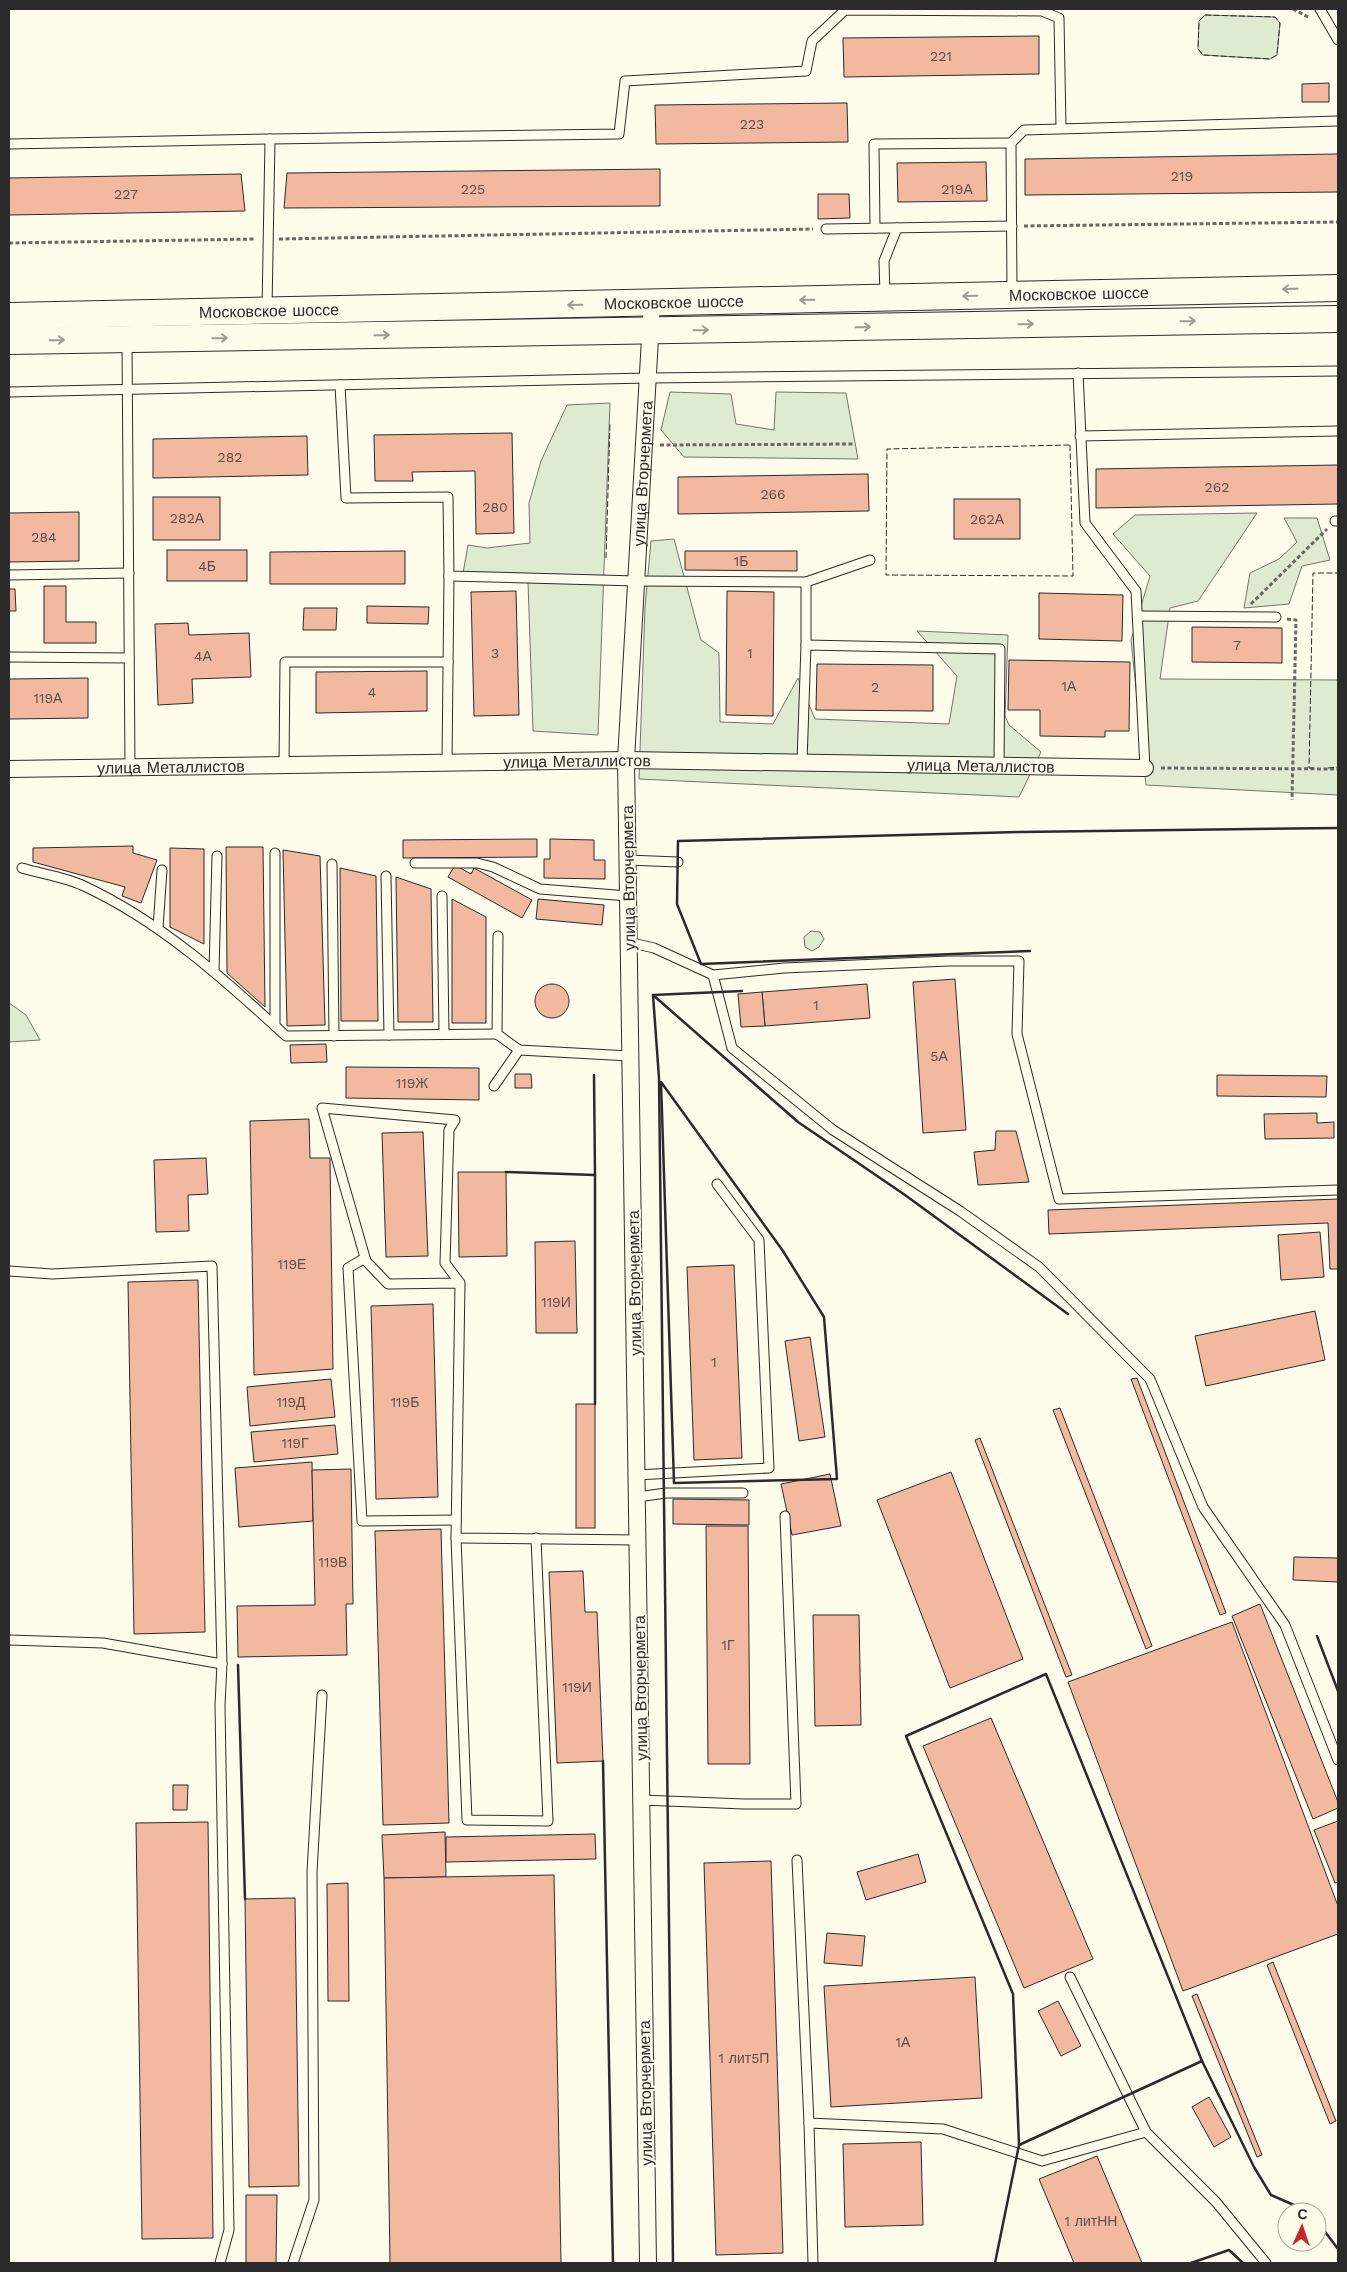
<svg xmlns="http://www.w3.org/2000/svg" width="1347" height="2272" font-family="'Work Sans',sans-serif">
  <rect width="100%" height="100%" fill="#fdfbea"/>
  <g fill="#deebd1" stroke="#74746e">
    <path d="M1205 15 1275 17 1280 23 1277 55 1270 59 1203 55 1198 49 1199 21Z"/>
    <path d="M670 392 731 394 736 424 774 430 776 392 846 393 858 459 684 457 661 430Z"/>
    <path d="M610 403 598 735 533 731 528 582 462 579 468 545 487 548 530 543 529 503 541 461 567 405Z"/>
    <path d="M1257 513 1198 601 1170 608 1160 679 1338 680V795L1146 785 1131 640 1150 576 1113 534 1135 515Z"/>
    <path d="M1284 518H1317L1330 560 1302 566 1289 604 1244 608 1250 573 1279 559 1297 542Z"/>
    <path d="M674 539 701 640 719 653 720 722 773 724 798 678 815 719 949 724 957 676 917 631 1008 635 1005 716 1009 725 1041 752 1019 797 639 779 645 607 651 541Z"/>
    <path d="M811 931 820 932 824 939 819 947 812 951 805 947 804 937Z"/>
    <path d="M9 1003 26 1015 40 1040 9 1042Z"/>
  </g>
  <g fill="#f2b8a0" stroke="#2b2b2b">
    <path d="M1039 36V74L844 77 843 38Z"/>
    <path d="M1329 83V102H1302V84Z"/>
    <path d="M847 103 848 142 656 144 655 105Z"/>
    <path d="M1338 154V192L1025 195V159Z"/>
    <path d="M986 162 987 201 898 202 897 163Z"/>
    <path d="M660 169V206L284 208 287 173Z"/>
    <path d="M241 174 245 211 9 215V178Z"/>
    <path d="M818 194H849L850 218 818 219Z"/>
    <path d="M512 433 514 533 476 534 475 471 412 472 413 481H375L374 435Z"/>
    <path d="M307 436 308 475 153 478V439Z"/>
    <path d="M1338 465V504L1096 508V469Z"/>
    <path d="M868 474 869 511 678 514V477Z"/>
    <rect x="153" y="497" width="67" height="43"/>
    <rect x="954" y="499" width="66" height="40"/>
    <path d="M79 512V561L9 562V513Z"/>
    <rect x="167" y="550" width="80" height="31"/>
    <path d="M405 551V584H270V552Z"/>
    <path d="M685 551H797V571L685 570Z"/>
    <path d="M44 586H66V622H96V643H44Z"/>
    <path d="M9 589H15L16 611H9Z"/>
    <path d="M516 591 519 715 474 716 471 592Z"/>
    <path d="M727 591 774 592 773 716 726 715Z"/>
    <path d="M1039 593 1123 595 1122 641 1039 639Z"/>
    <path d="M367 606 429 607 428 624 367 623Z"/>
    <path d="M304 608H337L336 630H303Z"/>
    <path d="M188 623 189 635 249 633 251 677 192 679 193 703 158 705 155 624Z"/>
    <path d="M1192 627 1282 628V663L1192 662Z"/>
    <path d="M1009 660 1130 662 1129 731H1105V737L1040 736V710H1008Z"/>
    <path d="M817 664 933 665V711L816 710Z"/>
    <path d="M427 671V711L316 713V672Z"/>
    <path d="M88 678V718L9 719V679Z"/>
    <path d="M537 839V857L403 858V840Z"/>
    <path d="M550 839 594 840V860H605V879L544 878V859H550Z"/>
    <path d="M133 846V853L157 860 141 903 122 896 125 887 33 862V848Z"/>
    <path d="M226 847H263L265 1007 227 973Z"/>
    <path d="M170 848 204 849V944L170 927Z"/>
    <path d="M283 850 320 856 325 1025 287 1026Z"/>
    <path d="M455 865 471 874 474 868 532 900 522 918 448 877Z"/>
    <path d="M340 868 376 876 378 1021H341Z"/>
    <path d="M396 877 431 889 433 1022H398Z"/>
    <path d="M452 899 486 917V1023H452Z"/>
    <path d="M538 899 604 905 602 925 536 919Z"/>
    <path d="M955 979 966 1130 923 1133 913 982Z"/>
    <path d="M867 984 870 1018 765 1026 762 992Z"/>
    <circle cx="552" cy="1001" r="17"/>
    <path d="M762 992 765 1026 741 1027 738 994Z"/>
    <path d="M326 1044 327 1062 291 1063 290 1045Z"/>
    <path d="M346 1067 479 1068V1100L346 1098Z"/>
    <path d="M515 1074H531L532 1088H515Z"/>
    <path d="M1217 1075 1327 1076 1326 1097 1217 1096Z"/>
    <path d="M1317 1113V1123L1334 1122V1138L1265 1139 1264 1114Z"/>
    <path d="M309 1119 310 1158H330L333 1369 254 1375 250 1121Z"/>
    <path d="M996 1131H1016L1029 1182 978 1185 974 1152 995 1150Z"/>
    <path d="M423 1132 428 1256 386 1257 382 1133Z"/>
    <path d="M206 1158 208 1194 188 1195 189 1231 156 1232 154 1160Z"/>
    <path d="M458 1172H506L507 1256 459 1257Z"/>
    <path d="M1338 1199V1269H1330L1328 1223 1049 1234 1048 1210Z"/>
    <path d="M1320 1232 1324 1277 1281 1280 1278 1235Z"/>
    <path d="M575 1241 577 1333H536L535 1242Z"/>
    <path d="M734 1265 742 1458 694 1460 687 1267Z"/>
    <path d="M198 1280 205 1632 134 1634 128 1282Z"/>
    <path d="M433 1304 438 1497 376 1499 371 1306Z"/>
    <path d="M1315 1311 1325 1360 1206 1386 1195 1336Z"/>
    <path d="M810 1337 825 1437 799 1441 785 1341Z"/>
    <path d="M1137 1378 1226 1613 1220 1615 1131 1379Z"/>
    <path d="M331 1379 335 1417 250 1426 247 1387Z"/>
    <rect x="576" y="1404" width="19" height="124"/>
    <path d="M1060 1408 1152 1646 1146 1649 1053 1410Z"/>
    <path d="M335 1425 338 1454 254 1462 251 1432Z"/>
    <path d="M980 1438 1072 1675 1066 1677 975 1440Z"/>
    <path d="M312 1462 313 1521 239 1527 235 1468Z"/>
    <path d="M351 1469 353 1604H346L347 1655 238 1657 237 1606 315 1605 312 1470Z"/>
    <path d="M951 1472 1023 1659 950 1688 877 1500Z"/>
    <path d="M830 1474 841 1526 792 1535 781 1484Z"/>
    <path d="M673 1499 749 1500V1525L673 1524Z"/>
    <path d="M706 1526H748L750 1764H708Z"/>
    <path d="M441 1529 449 1823 383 1825 375 1531Z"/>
    <path d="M1294 1557 1338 1558V1582L1293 1580Z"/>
    <path d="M583 1571 585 1612H597L603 1761 557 1763 549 1572Z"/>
    <path d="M1260 1604 1338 1802V1808L1313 1819 1232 1616Z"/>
    <path d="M813 1615H859L861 1725 815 1726Z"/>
    <path d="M1232 1622 1338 1906V1934L1183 1991 1068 1682Z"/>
    <path d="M991 1718 1093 1959 1024 1988 923 1746Z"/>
    <path d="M173 1785H188L187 1810H173Z"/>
    <path d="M1338 1821V1882L1335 1883 1314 1830Z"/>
    <path d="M208 1822 213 2238 142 2239 136 1823Z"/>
    <path d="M445 1832 446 1877 384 1878 382 1835Z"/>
    <path d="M595 1834 596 1859 446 1862V1837Z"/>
    <path d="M918 1854 926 1882 866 1900 857 1872Z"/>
    <path d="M771 1861 783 2253 716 2255 704 1863Z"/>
    <path d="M554 1875 561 2263H390L384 1878Z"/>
    <path d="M348 1883 349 2001H328L327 1884Z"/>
    <path d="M295 1898 299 2186 249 2187 245 1899Z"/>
    <path d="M827 1933 865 1936 862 1966 824 1963Z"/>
    <path d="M1273 1962 1336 2121 1330 2124 1267 1965Z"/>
    <path d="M975 1977 982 2098 831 2107 824 1986Z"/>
    <path d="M1197 1994 1262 2155 1257 2157 1192 1996Z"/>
    <path d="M1058 2001 1081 2046 1061 2056 1038 2011Z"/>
    <path d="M1209 2097 1231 2137 1214 2147 1192 2107Z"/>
    <path d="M921 2142 923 2225 845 2227 843 2144Z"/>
    <path d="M1097 2156 1142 2263H1074L1039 2179Z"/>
    <path d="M246 2195H277L276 2263H246Z"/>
  </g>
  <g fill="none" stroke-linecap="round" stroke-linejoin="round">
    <defs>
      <g id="service">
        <path d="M1320 9 1338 40"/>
        <path d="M9 144 270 139"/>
        <path d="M875 228 874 144 1011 143"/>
        <path d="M826 229 1012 226"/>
        <path d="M1012 292 1011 143 1024 130 1338 121"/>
        <path d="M885 295 884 261 897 228"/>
        <path d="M267 309 270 139 619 134 625 81 806 71 812 41 845 10 1042 11 1059 18 1061 128"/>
        <path d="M127 340 130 768"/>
        <path d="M1078 373 1085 523 1136 591 1145 768"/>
        <path d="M340 385 346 498 448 497 449 576 637 581 806 582V645"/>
        <path d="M9 392 649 378 1338 371"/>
        <path d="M1080 436 1338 431"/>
        <path d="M1335 521H1338"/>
        <path d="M9 575 129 573"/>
        <path d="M806 582 870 560"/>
        <path d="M1138 616 1276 617"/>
        <path d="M9 657 129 658"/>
        <path d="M447 762 449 576"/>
        <path d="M802 762 806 645 1000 649 999 765"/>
        <path d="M284 766 285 662H448"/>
        <path d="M275 853V1026"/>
        <path d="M627 860 678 862"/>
        <path d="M415 863H477L493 867 540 889 628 896"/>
        <path d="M332 864 334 1036"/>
        <path d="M22 868C42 874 66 877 84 886 161 922 224 979 286 1036L497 1034"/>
        <path d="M386 876 389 1035"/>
        <path d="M442 896 444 1034"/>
        <path d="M158 928 162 870"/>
        <path d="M498 936 497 1034 519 1050 630 1056"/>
        <path d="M628 942 654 948 713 975 784 968 949 961H1019L1017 1034 1059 1199 1338 1190"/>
        <path d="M214 971 217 856"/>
        <path d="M713 975 732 1048 833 1130 960 1211 1039 1267 1150 1379 1203 1507 1285 1625 1338 1760"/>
        <path d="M494 1086 519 1050"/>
        <path d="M365 1258 348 1268 362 1521 456 1520"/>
        <path d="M9 1271 52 1274 212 1266 222 1664"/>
        <path d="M460 1283 445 1263 449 1130 455 1120 322 1108 366 1261 388 1284 460 1283 456 1538 638 1540"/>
        <path d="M636 1475 769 1468 759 1240 717 1184"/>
        <path d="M637 1497 666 1493H743"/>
        <path d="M456 1538 467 1820 548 1821 536 1538"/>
        <path d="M9 1640 103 1643 222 1664 220 1705 229 2230 220 2263"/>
        <path d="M641 1800 744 1804H796L785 1516"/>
        <path d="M797 1860 809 2123 943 2129 1042 2161 1146 2132 1216 2202 1266 2263"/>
        <path d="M1070 1977 1146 2132"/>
        <path d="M809 2123 813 2263"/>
        <path d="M293 2263 314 2200 312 1872 322 1695"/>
      </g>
      <g id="minor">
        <path id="s1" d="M9 769 626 760 1145 768"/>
        <path id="s2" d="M648 2263 626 760 652 303"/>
      </g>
      <g id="primary">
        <path id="s3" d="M9 316 1338 288"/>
        <path d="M9 341 1338 319"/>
      </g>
    </defs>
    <use href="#service" stroke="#2b2b2b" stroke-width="11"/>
    <use href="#minor" stroke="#2b2b2b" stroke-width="18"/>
    <use href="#primary" stroke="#2b2b2b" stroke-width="28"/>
    <g stroke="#6a6964" stroke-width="3" stroke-dasharray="4 2.5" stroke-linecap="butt">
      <path d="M1293 9 1310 18"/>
      <path d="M1024 226 1338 222"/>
      <path d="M279 239 813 229"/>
      <path d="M9 243 256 239"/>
      <path d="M660 445 854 444"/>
      <path d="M1251 604 1327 529"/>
      <path d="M1287 619 1296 620 1292 800"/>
      <path d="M1161 768 1338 769"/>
    </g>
    <use href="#service" stroke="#fdfbea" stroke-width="9"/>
    <use href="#minor" stroke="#fdfbea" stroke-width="16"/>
    <use href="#primary" stroke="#fdfbea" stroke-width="26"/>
    <g stroke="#2b2b2b" stroke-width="1" stroke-dasharray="6 2.5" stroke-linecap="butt">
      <path d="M1205 15 1275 17 1280 23 1277 55 1270 59 1203 55 1198 49 1199 21Z"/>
      <path d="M1070 445 1073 576 886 575 887 449Z"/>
      <path d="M606 558 610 424"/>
      <path d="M1313 768H1309L1313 573H1338"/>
      <path d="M1328 768 1338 767"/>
    </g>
    <g stroke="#2b2b2b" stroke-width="2.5">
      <path d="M1030 951 701 964 677 904 678 841 1019 832 1338 828"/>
      <path d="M653 995 798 1122 905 1195 1068 1314"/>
      <path d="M594 1075 595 1175"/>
      <path d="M661 1082 783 1251 824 1317 837 1479 674 1483Z"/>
      <path d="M506 1172 595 1175V1404"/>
      <path d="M1317 1636 1338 1691"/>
      <path d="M238 1665 245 1899"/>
      <path d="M603 1761 613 2263"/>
      <path d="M1202 2061 1254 2167 1271 2195 1310 2212"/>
      <path d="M1317 2221 1338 2249"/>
      <path d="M673 2263 659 1078 653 995 742 991"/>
      <path d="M995 2263 1019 2145 1013 1994 906 1736 1046 1674 1202 2061 1019 2145"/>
      <path d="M1191 2263 1229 2250 1243 2263"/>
    </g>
  </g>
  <defs><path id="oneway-shaft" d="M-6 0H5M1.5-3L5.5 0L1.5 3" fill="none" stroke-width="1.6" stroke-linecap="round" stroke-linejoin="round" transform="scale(1.25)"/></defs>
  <g stroke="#9e9d94">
    <use href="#oneway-shaft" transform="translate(1290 289) rotate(179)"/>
    <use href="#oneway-shaft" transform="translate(970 296) rotate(179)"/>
    <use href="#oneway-shaft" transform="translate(807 300) rotate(179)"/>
    <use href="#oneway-shaft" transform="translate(575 305) rotate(179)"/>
    <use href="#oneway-shaft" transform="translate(1188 321) rotate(-1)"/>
    <use href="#oneway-shaft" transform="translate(1026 324) rotate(-1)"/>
    <use href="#oneway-shaft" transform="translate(863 327) rotate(-1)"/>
    <use href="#oneway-shaft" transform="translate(701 330) rotate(-1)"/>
    <use href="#oneway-shaft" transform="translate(382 335) rotate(-1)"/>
    <use href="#oneway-shaft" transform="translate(220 338) rotate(-1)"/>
    <use href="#oneway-shaft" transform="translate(57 340) rotate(-1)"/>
  </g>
  <g text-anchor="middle" stroke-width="4" stroke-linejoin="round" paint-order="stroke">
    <g font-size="14" fill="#5d4e48">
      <text x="941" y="61">221</text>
      <text x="752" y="129">223</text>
      <text x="1182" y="181">219</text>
      <text x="473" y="194">225</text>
      <text x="957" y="194">219А</text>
      <text x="126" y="199">227</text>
      <text x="230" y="462">282</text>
      <text x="1217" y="492">262</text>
      <text x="773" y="499">266</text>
      <text x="495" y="512">280</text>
      <text x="187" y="523">282А</text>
      <text x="987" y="524">262А</text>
      <text x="44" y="542">284</text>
      <text x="741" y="566">1Б</text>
      <text x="207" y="571">4Б</text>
      <text x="1237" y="650">7</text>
      <text x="495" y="658">3</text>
      <text x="750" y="658">1</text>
      <text x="203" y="661">4А</text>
      <text x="1069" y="691">1А</text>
      <text x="875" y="692">2</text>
      <text x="372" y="697">4</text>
      <text x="48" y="703">119А</text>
      <text x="816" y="1010">1</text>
      <text x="939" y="1061">5А</text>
      <text x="412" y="1088">119Ж</text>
      <text x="292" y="1269">119Е</text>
      <text x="556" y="1307">119И</text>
      <text x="714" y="1367">1</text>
      <text x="291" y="1407">119Д</text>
      <text x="405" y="1407">119Б</text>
      <text x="295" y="1448">119Г</text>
      <text x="333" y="1567">119В</text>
      <text x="728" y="1650">1Г</text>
      <text x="577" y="1692">119И</text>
      <text x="903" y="2047">1А</text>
      <text x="744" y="2063">1 лит5П</text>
      <text x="1091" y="2226">1 литНН</text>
    </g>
    <g font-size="16" fill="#2b2b2b" stroke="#fdfbea">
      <text dy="6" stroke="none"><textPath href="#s3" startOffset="1070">Московское шоссе</textPath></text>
      <text dy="6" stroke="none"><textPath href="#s3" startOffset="665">Московское шоссе</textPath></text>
      <text dy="6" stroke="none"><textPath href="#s3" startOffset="260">Московское шоссе</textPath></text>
      <text dy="6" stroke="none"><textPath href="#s2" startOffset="1790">улица Вторчермета</textPath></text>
      <text dy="6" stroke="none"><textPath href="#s1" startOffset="568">улица Металлистов</textPath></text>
      <text dy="6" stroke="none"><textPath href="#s1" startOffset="972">улица Металлистов</textPath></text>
      <text dy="6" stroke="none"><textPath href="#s1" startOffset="162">улица Металлистов</textPath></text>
      <text transform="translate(628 878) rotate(-91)" y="6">улица Вторчермета</text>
      <text transform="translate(634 1283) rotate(-91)" y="6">улица Вторчермета</text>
      <text transform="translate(640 1688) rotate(-91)" y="6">улица Вторчермета</text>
      <text transform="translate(645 2093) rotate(-91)" y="6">улица Вторчермета</text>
    </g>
  </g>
  <rect width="1347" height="2272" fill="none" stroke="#2b2b2b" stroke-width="20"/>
  <g transform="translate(1302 2227) rotate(3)"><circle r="24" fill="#fdfbea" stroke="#a9a89e"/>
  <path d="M0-4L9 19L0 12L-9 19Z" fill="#c62828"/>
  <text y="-8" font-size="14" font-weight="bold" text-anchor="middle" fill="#2b2b2b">С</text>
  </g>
</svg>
